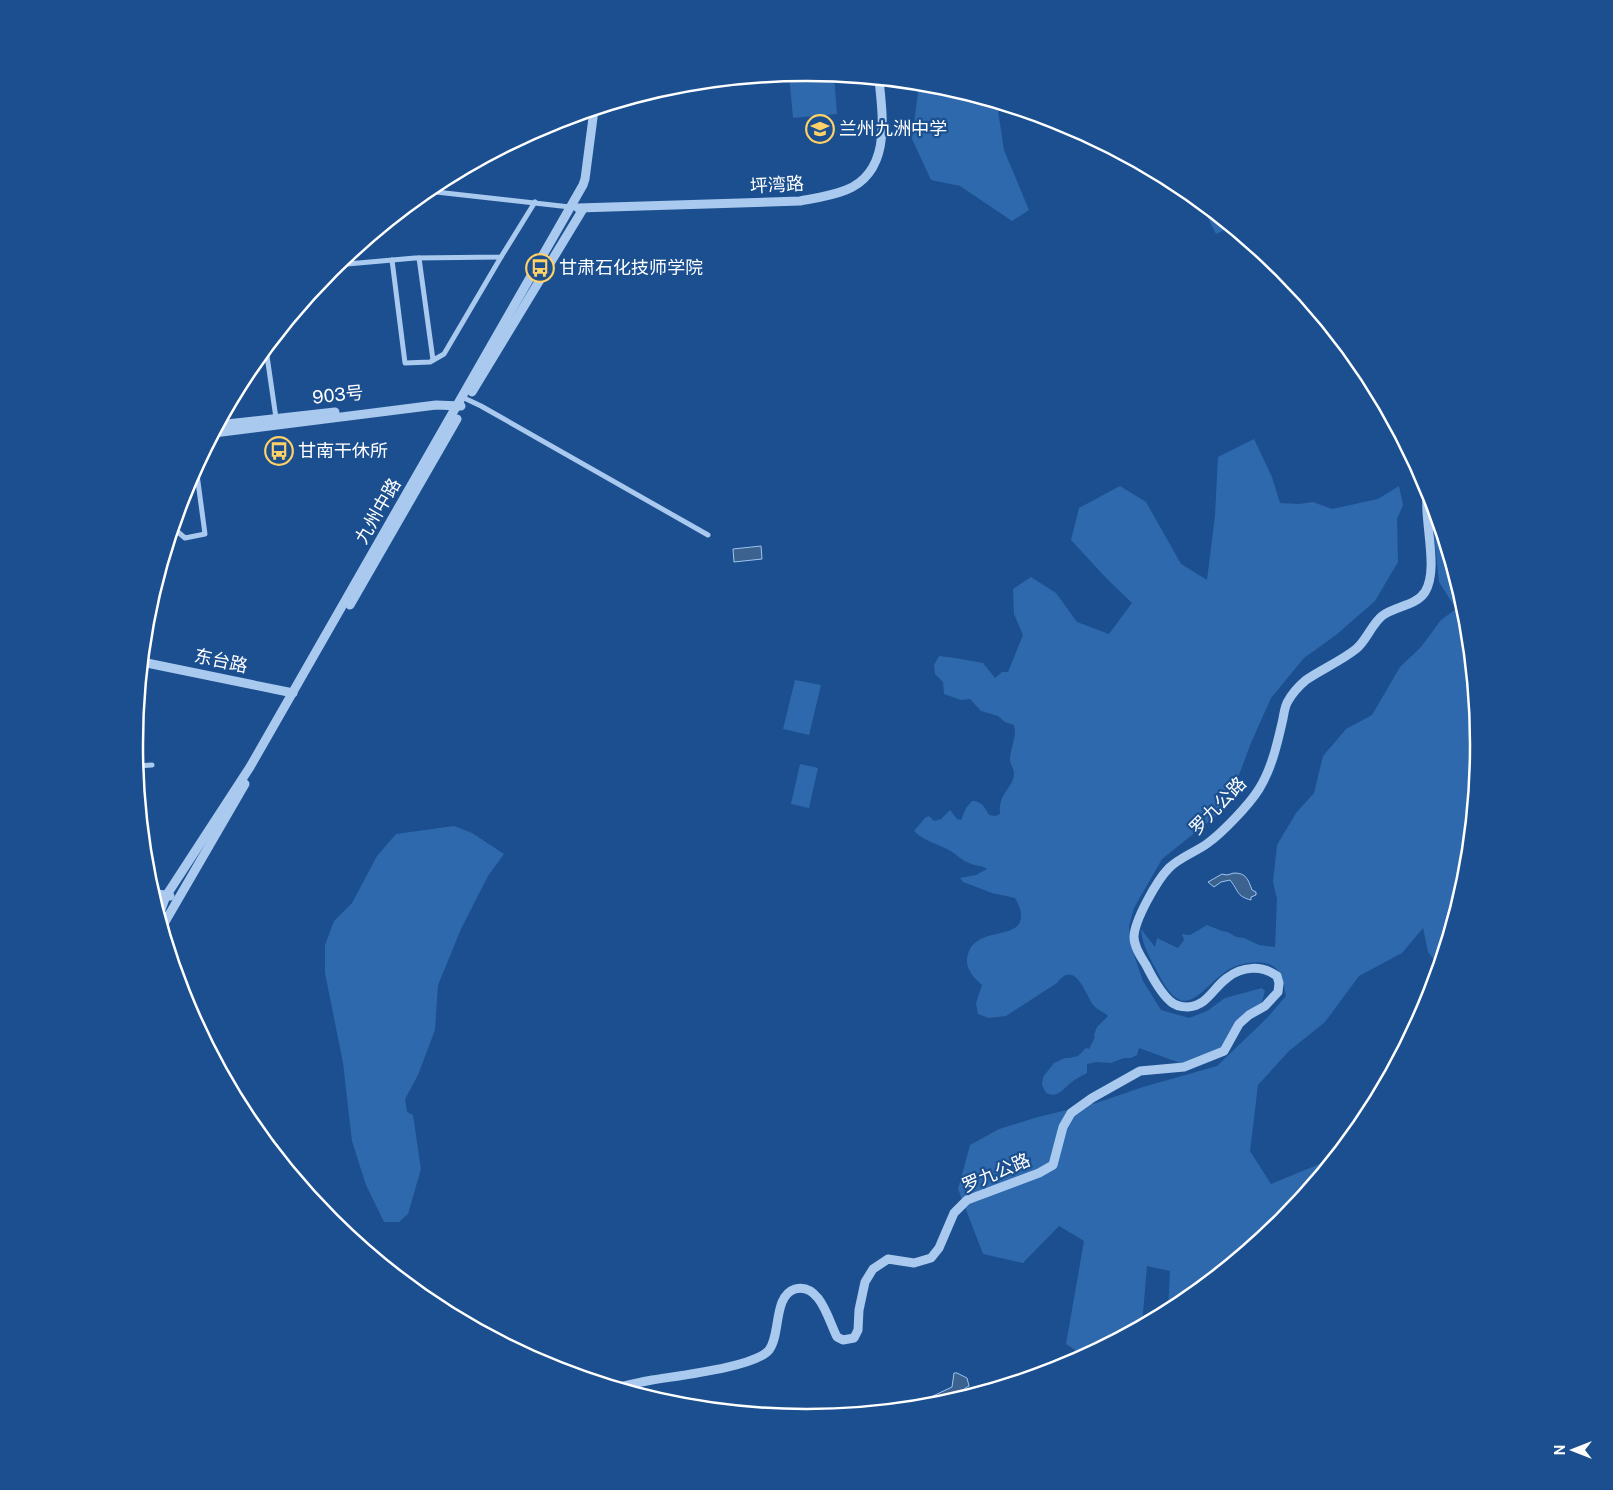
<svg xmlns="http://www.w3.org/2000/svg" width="1613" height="1490" font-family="'Public Sans','Noto Sans SC',sans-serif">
  <rect width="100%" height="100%" fill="#1b4f8f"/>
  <g fill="#2e69ad">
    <path d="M807 73 834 75 837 114 793 118 789 74Z"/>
    <path d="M917 83 938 85 997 104 1004 150 1029 210 1012 221 960 186 931 180 912 139 918 92Z"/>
    <path d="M1200 202 1230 227 1216 234Z"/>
    <path d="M1254 439 1272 477 1280 503 1299 504 1313 502 1332 509 1378 499 1399 486 1403 505 1397 519 1398 562 1375 601 1336 635 1304 658 1271 698 1251 743 1227 807 1162 859 1134 908 1129 926 1131 946 1143 981 1161 1010 1189 1018 1207 1011 1225 998 1262 988 1265 991 1262 1002 1247 1013 1223 1048 1185 1063H1180L1139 1048 1137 1055 1131 1058H1124L1111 1063 1096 1062 1087 1064V1073C1082 1076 1077 1078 1073 1081 1063 1088 1059 1099 1046 1093L1042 1085 1043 1077 1054 1063 1065 1058H1069L1078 1056 1086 1048 1089 1049 1095 1037 1094 1035 1097 1027 1108 1016C1104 1012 1098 1010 1095 1007 1086 998 1076 957 1057 983L1006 1016 989 1018 978 1014 976 1003 982 985C974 978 966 970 967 959 971 928 1008 939 1019 924 1024 915 1019 905 1015 898L992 893 963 882 960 878 976 875 987 869C981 865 975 866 969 863 961 860 956 854 949 850 937 844 923 840 914 831L925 818 929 816 934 821 941 819 950 810 957 819 961 820 966 808 972 801C981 801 985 807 989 815L995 816 1000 814C998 792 1014 788 1014 773 1014 768 1009 763 1010 758 1011 748 1015 740 1015 730L1014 725 1005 722 998 716 981 711 970 699 961 700 944 694 943 682 935 674 934 665 939 656 955 658 983 663 995 678 1002 672H1008L1023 635 1014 614 1013 589 1031 577 1056 593 1077 622 1109 634 1132 603 1107 579 1071 540 1079 508 1120 486 1146 502 1181 564 1207 580 1215 515 1218 457Z"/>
    <path d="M1432 502 1466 614 1479 745 1466 876 1440 962 1435 961 1428 952 1423 928 1402 953 1359 976 1325 1022 1289 1051 1258 1085 1250 1151 1271 1184 1334 1158 1282 1221 1180 1304 1168 1311 1170 1271 1147 1266 1142 1325 1084 1356 1066 1344 1084 1241 1059 1226 1023 1263 983 1254 958 1189 970 1145 999 1129 1038 1117 1096 1103 1143 1087 1217 1066 1267 1018 1286 996C1284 988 1283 978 1278 971 1268 956 1236 963 1225 972 1197 993 1184 1023 1159 975 1151 960 1142 945 1141 929L1155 947 1157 938 1178 948 1184 940 1182 934 1190 935 1207 925 1222 931 1228 932 1236 937 1244 938 1259 945 1275 947 1277 899 1273 882 1277 845 1296 813 1314 793 1323 756 1346 729 1372 715 1400 667 1421 647 1441 620 1456 609 1439 582 1433 525Z"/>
    <path d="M795 680 821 685 809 735 783 729Z"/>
    <path d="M800 764 818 768 809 808 791 804Z"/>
    <path d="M454 826 472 833 504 854 488 876 461 929 438 985 435 1030 418 1075 405 1099 407 1112 413 1115 421 1169 408 1214 399 1222H384L366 1185 352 1141 343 1063 325 973V945L334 921 352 903 377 856 396 834Z"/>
  </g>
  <g fill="#3c6290" stroke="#9cc4f0">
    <path d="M761 546 762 559 734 562 733 549Z"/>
    <path d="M1234 873C1246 873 1248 879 1252 890L1256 892V895L1251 897V900C1236 896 1239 891 1230 880L1221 882 1214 887 1208 882 1222 874 1227 875Z"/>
    <path d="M954 1373H957L967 1378 969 1386C961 1390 956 1398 949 1401 940 1406 929 1405 920 1406L933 1396 952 1387Z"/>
  </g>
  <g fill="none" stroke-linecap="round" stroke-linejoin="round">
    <g stroke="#a9c9ee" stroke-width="5">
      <path d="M427 191 570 207"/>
      <path d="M419 258 433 360"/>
      <path d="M392 260 405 363 430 362 444 354 501 257"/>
      <path d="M336 265 415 258 501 257 535 202"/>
      <path d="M266 349 276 418"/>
      <path d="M462 397 481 406 708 535"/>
      <path d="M174 525 178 532 185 538 205 534 196 467"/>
      <path d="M136 766 152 765"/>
    </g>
    <g stroke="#a9c9ee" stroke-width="9">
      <path d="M578 208 800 201C816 198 831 196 846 190 891 172 883 118 879 80"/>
      <path d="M472 392 583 209"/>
      <path d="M218 425 335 412"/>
      <path d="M214 433 436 405 461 406"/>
      <path d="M350 605 457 419"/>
      <path d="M142 662 293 693"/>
      <path d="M152 893 170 896"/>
      <path d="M159 915 166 896 250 767 583 185 585 179 594 110"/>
      <path d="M162 927 245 784"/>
      <path d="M618 1387C629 1385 640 1382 652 1380 675 1376 756 1367 769 1350 781 1335 773 1296 795 1289 820 1282 829 1322 837 1337L843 1340 854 1338 858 1330 859 1310 865 1282 873 1269 888 1259 914 1263 931 1258 939 1248 954 1213 967 1200 1039 1173 1053 1165 1063 1127 1071 1113 1092 1098 1140 1071 1184 1067 1224 1051 1239 1024 1249 1015 1265 1006 1278 992 1279 983 1277 976C1262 965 1242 966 1227 978 1212 989 1208 1005 1188 1007 1181 1007 1175 1006 1170 1001 1160 992 1152 977 1146 965 1141 957 1134 947 1134 937 1134 921 1157 880 1169 868 1180 857 1196 852 1208 843 1223 832 1249 805 1259 789 1271 770 1277 745 1282 723 1284 716 1284 707 1288 701 1292 694 1300 685 1306 680 1322 669 1341 661 1356 649 1367 640 1371 625 1382 616 1395 606 1416 606 1425 592 1440 568 1422 518 1428 488"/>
    </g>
  </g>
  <defs>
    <symbol id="school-ring" viewBox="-11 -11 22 22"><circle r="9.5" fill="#1b4f8f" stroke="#ffd166" stroke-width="1.5"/><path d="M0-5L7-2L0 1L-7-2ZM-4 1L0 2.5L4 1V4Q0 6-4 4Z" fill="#ffd166"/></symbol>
    <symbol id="bus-ring" viewBox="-11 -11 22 22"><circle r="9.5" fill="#1b4f8f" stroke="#ffd166" stroke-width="1.5"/><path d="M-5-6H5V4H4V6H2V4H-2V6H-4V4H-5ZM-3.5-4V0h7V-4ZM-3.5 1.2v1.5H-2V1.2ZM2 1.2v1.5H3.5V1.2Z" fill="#ffd166"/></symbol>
  </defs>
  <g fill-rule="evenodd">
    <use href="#school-ring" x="804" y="113" width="32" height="32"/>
    <use href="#bus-ring" x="524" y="252" width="32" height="32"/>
    <use href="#bus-ring" x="263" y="435" width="32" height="32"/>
  </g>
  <g text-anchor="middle" stroke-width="4.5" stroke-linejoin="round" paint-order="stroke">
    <g font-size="18" fill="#fff" stroke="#1b4f8f" text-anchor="start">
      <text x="839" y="135">兰州九洲中学</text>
      <text x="559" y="274">甘肃石化技师学院</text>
      <text x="298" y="457">甘南干休所</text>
    </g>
    <g font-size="18" fill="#fff" stroke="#1b4f8f">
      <text transform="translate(777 185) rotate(-3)" y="6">坪湾路</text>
      <text transform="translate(338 395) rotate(-6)" y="6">903号</text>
      <text transform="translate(378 511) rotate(-60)" y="6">九州中路</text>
      <text transform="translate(221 661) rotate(12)" y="6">东台路</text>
      <text transform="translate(1218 806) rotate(-46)" y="6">罗九公路</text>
      <text transform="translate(996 1173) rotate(-23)" y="6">罗九公路</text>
    </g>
  </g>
  <path d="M0 0H1613V1490H0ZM806 81H807A663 663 0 0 1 1470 744V746A663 663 0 0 1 807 1409H806A663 663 0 0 1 143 746V744A663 663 0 0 1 806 81Z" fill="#1b4f8f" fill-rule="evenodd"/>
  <path fill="none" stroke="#fff" stroke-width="2.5" d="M806 81H807A663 663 0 0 1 1470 744V746A663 663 0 0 1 807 1409H806A663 663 0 0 1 143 746V744A663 663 0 0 1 806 81Z"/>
  <g transform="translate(1573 1450) rotate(270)" stroke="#1b4f8f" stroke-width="4" paint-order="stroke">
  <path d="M0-4L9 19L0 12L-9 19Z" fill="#ffffff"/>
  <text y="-8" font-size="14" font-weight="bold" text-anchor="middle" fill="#ffffff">N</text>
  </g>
</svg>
